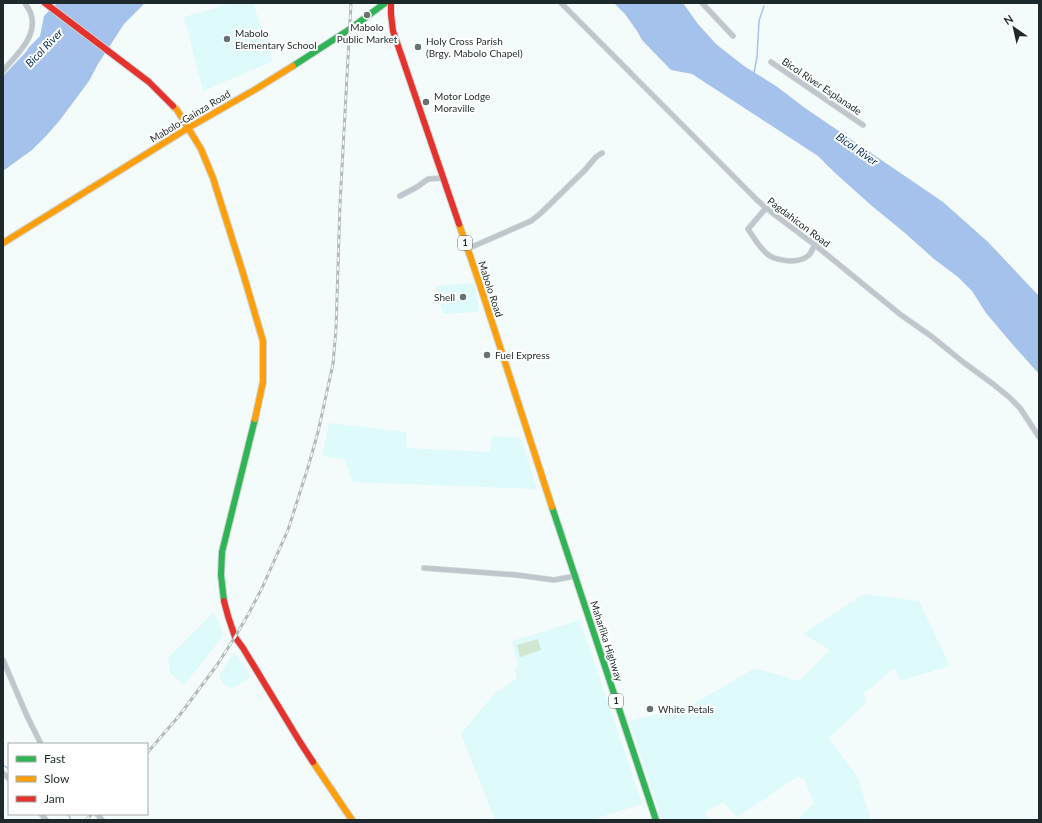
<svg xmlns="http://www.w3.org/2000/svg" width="1042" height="823" font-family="Lato,sans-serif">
  <rect width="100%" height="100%" fill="#f4fbfb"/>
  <g fill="#dffafb">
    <path d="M232 3H253L273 61 203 91 184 17Z"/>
    <path d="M475 283 479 312 443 314 436 286Z"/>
    <path d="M329 423 406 432 407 448 490 452 492 436 521 438 537 489 352 482 345 459 322 456Z"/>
    <path d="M864 594 919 601 950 666 900 681 895 668 864 693 867 702 829 738 858 778 871 820H797L814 803 804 779 797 777 738 817 723 803 704 812 709 820H662L629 721 690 706 755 668 799 681 830 650 803 634Z"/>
    <path d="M214 612 224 635 184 685 171 674 168 658Z"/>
    <path d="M580 620 642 804 591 820H495L461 734 495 693 516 679 515 667 518 665 512 641Z"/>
    <path d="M234 652 251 676 232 689 223 684 219 676Z"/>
  </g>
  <path fill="#d2e7d1" d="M538 639 541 650 520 657 517 645Z"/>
  <g fill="#a4c2eb">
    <path d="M57 3H145L124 24 98 64 89 81 60 120 46 136 32 150 3 171V76L25 53 30 46 40 36 44 16Z"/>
    <path d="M614 3H683L698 24 716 44 744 66 776 86 805 108 943 202 988 242 1039 296V374L1013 345 986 313 972 291 958 277 934 259 905 233 872 206 834 172 818 156 692 74 671 70 642 40 637 31 625 14Z"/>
  </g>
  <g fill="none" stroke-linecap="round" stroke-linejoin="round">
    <g stroke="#a4c2eb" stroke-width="1.5">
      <path d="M754 73 757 57 759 21 764 6"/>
      <path d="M3 765 9 769"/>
      <path d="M68 814 71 820"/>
    </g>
    <defs>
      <g id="street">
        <path d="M561 3 757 200 766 208 815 245 901 315 931 336 963 362 993 384 1009 397 1020 408 1039 437"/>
        <path d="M702 3 733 36"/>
        <path d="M771 62 863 125"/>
        <path d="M3 71C16 55 38 37 31 14 30 10 27 7 25 3"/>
        <path d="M400 196 417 187 428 179 443 178"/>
        <path d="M766 208 748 229C753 237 758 245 765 252 773 261 799 265 809 255 811 253 813 248 815 245"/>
        <path d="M467 249 531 221 541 213 585 170 596 157 602 153"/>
        <path d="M424 568 517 575 554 580 575 576"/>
        <path d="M3 660 27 716 41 744"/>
        <path d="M3 773 9 779"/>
        <path d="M41 814 46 820"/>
        <path d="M97 814 102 820"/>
      </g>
      <g id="fast">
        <path d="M293 66 350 29 385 3"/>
        <path d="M552 507 656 820"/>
        <path d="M224 601 221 575 222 552 255 419"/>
      </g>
      <g id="slow">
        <path d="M173 106 177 110 201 149 213 178 243 273 263 341V382L255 419"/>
        <path d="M459 224 478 279 552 507"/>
        <path d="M3 243 188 128 256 89 293 66"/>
        <path d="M313 762 352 820"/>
      </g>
      <g id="jam">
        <path d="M45 3 149 82 173 106"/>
        <path d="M391 3V14L393 31 459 224"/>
        <path d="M224 601 228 616 235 637 243 648 300 742 313 762"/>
      </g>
    </defs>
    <use href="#street" stroke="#ced4d5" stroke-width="6"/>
    <use href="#fast" stroke="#ced4d5" stroke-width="8"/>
    <use href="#slow" stroke="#ced4d5" stroke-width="8"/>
    <use href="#jam" stroke="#ced4d5" stroke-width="8"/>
    <use href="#street" stroke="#bdc7cc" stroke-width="4.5"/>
    <use href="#fast" stroke="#30b455" stroke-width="6"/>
    <use href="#slow" stroke="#ff9f0a" stroke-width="6"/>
    <use href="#jam" stroke="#e5322d" stroke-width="6"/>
    <defs>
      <g id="rail">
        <path d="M147 753 179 716 217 665 235 637 249 613 262 588 288 530 309 464 318 432 333 364 336 329 340 204 351 3"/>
        <path d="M86 820 92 814"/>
      </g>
    </defs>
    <use href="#rail" stroke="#b2babb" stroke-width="3"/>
    <use href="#rail" stroke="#fff" stroke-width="1.5" stroke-dasharray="4.5" stroke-linecap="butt"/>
  </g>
  <g fill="#687273" stroke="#fff" stroke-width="1.5">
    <circle cx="367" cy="15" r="4"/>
    <circle cx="227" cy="39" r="4"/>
    <circle cx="418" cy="47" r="4"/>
    <circle cx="426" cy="102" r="4"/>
    <circle cx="463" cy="297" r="4"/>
    <circle cx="487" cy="355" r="4"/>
    <circle cx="650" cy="709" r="4"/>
  </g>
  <g text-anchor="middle" stroke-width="4" stroke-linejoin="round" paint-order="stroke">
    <g fill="#fff" stroke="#61696a" stroke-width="1">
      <rect x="458" y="236" width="14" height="14" rx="3"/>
      <rect x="609" y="694" width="14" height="14" rx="3"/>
    </g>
    <g font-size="9" font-weight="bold" fill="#1d292a">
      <text x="465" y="246">1</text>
      <text x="616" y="704">1</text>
    </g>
    <g font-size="10" fill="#1d292a" stroke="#fff" text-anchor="start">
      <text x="367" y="31" text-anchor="middle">Mabolo<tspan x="367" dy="12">Public Market</tspan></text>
      <text x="235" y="37">Mabolo<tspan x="235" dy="12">Elementary School</tspan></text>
      <text x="426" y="45">Holy Cross Parish<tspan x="426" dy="12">(Brgy. Mabolo Chapel)</tspan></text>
      <text x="434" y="100">Motor Lodge<tspan x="434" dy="12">Moraville</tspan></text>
      <text x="455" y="301" text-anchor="end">Shell</text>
      <text x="495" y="359">Fuel Express</text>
      <text x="658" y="713">White Petals</text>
    </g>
    <g font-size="10" fill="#1d292a" stroke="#fff">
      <text transform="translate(822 86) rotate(34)" y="4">Bicol River Esplanade</text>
      <text transform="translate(190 116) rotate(-31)" y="4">Mabolo-Gainza Road</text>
      <text transform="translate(799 222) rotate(37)" y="4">Pagdahicon Road</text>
      <text transform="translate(491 289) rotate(72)" y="4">Mabolo Road</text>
      <text transform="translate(607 641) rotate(72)" y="4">Maharlika Highway</text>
    </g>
    <g font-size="11" font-style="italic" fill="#032a5c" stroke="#fff">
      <text transform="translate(44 48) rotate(-46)" y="4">Bicol River</text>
      <text transform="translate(857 149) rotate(35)" y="4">Bicol River</text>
    </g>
  </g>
  <rect width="1042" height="823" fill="none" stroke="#1d292a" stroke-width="8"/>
  <rect x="8" y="743" width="140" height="72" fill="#ffffff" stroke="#a5a9aa"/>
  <rect x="16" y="756" width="20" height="6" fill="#30b455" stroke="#a5a9aa"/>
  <text x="44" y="763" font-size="12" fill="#1d292a">Fast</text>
  <rect x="16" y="776" width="20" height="6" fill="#ff9f0a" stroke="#a5a9aa"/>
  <text x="44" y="783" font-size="12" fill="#1d292a">Slow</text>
  <rect x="16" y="796" width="20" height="6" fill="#e5322d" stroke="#a5a9aa"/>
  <text x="44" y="803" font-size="12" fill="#1d292a">Jam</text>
  <g transform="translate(1014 28) rotate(326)" stroke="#ffffff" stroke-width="3" paint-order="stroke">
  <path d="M0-3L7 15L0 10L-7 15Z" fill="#1d292a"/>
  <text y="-6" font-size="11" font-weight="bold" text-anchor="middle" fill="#1d292a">N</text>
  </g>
</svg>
